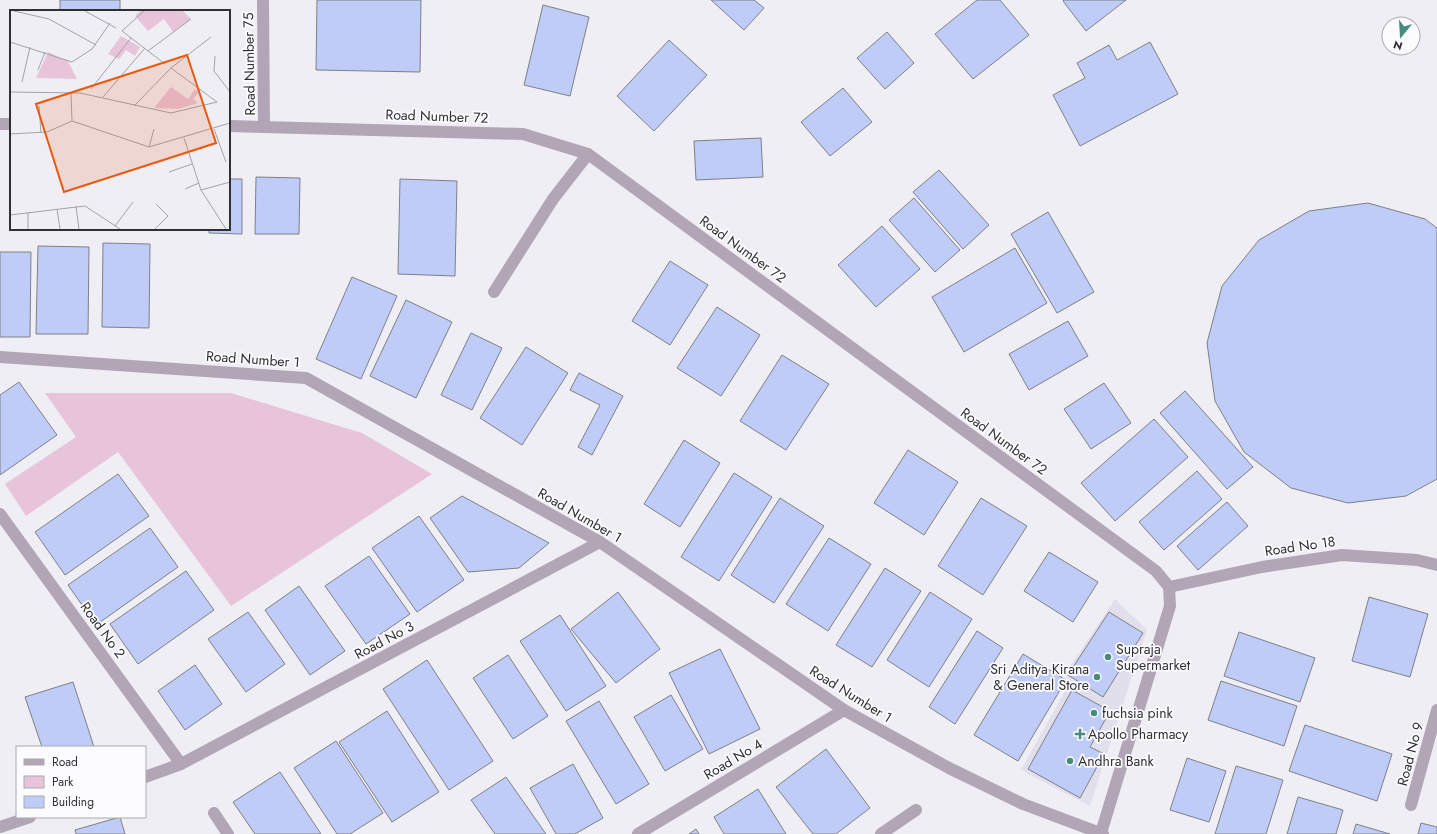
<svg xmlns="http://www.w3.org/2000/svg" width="1437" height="834" font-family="Jost,sans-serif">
  <rect width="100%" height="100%" fill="#efeef5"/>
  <path fill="#e1dfec" d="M1115 599 1147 630 1090 806 1021 770 1070 682 1065 674Z"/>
  <path fill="#e7c4d9" d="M45 393H231L362 433 432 474 231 606 118 452 26 516 5 484 76 437Z"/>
  <g fill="#bfccf8" stroke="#7e8085">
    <rect x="60" y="0" width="60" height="11"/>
    <path d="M317 0H421L420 72 316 70Z"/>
    <path d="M711 0H754L764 8 744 30Z"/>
    <path d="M977 0H1000L1029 35 973 79 935 34Z"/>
    <path d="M1064 0H1126L1086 31 1063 1Z"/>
    <path d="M543 5 589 17 570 96 524 85Z"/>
    <path d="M887 32 914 63 885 89 857 58Z"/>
    <path d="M669 40 707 75 654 131 617 96Z"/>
    <path d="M1150 42 1178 94 1080 146 1053 95 1085 78 1077 63 1109 45 1117 60Z"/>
    <path d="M843 88 872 122 830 156 801 122Z"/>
    <path d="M761 138 763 177 696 180 694 141Z"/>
    <path d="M939 170 989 225 963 249 913 192Z"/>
    <path d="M256 177 300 178 299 234H255Z"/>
    <path d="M229 179H242V234L209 233V229H229Z"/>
    <path d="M400 179 457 181 455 276 398 274Z"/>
    <path d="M914 198 960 250 935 272 889 220Z"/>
    <path d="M1368 203 1425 219 1437 228V479L1406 496 1348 503 1291 488 1244 452 1215 401 1207 343 1222 286 1259 240 1309 211Z"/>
    <path d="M1048 212 1094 292 1057 313 1011 234Z"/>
    <path d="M882 226 920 269 876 307 838 265Z"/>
    <path d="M103 243 150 244 149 328 102 327Z"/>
    <path d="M38 246 89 247 88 334H36Z"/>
    <path d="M1015 248 1047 303 964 352 932 297Z"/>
    <path d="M0 252H31L30 337H0Z"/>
    <path d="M670 261 708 285 670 345 632 321Z"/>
    <path d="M352 277 397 296 361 379 316 359Z"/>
    <path d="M406 300 452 322 416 398 370 376Z"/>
    <path d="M717 307 760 335 721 396 677 368Z"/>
    <path d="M1068 321 1088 356 1029 390 1009 354Z"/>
    <path d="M471 333 502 348 472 410 441 395Z"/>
    <path d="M526 347 568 373 522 445 480 418Z"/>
    <path d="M782 355 829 384 786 450 740 421Z"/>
    <path d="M579 373 623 396 592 455 578 447 600 405 570 390Z"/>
    <path d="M19 382 57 435 0 475V395Z"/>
    <path d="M1104 383 1131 423 1091 449 1064 409Z"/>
    <path d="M1185 391 1253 467 1227 489 1160 413Z"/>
    <path d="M1154 419 1188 457 1115 521 1081 483Z"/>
    <path d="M684 440 720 463 680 527 644 504Z"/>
    <path d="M908 450 958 482 924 535 874 503Z"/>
    <path d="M1197 471 1222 499 1164 550 1139 522Z"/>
    <path d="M734 473 772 497 719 581 681 557Z"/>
    <path d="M118 474 149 516 65 575 35 532Z"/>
    <path d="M462 496 549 543 519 568 468 572 430 518Z"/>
    <path d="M780 498 824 526 774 603 731 575Z"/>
    <path d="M981 498 1027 526 983 595 938 566Z"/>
    <path d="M1227 502 1248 526 1198 570 1177 546Z"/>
    <path d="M419 516 464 580 417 612 372 548Z"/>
    <path d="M150 528 178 567 96 625 68 585Z"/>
    <path d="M829 538 871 564 828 631 786 604Z"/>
    <path d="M1049 552 1098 582 1073 622 1024 591Z"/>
    <path d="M369 556 410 614 366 644 325 586Z"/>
    <path d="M885 568 921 591 872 667 836 645Z"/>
    <path d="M186 571 214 610 138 664 110 624Z"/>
    <path d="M299 586 345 651 310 675 265 610Z"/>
    <path d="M618 592 660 649 616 683 571 629Z"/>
    <path d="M930 592 972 619 929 687 887 660Z"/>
    <path d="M1369 597 1428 614 1410 677 1352 661Z"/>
    <path d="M248 612 285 664 246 692 208 639Z"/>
    <path d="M1109 612 1143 633 1103 697 1068 675Z"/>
    <path d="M560 615 606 686 566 711 520 641Z"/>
    <path d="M977 631 1003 648 955 724 929 707Z"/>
    <path d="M1239 632 1315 658 1300 702 1224 676Z"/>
    <path d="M720 649 760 729 709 754 669 673Z"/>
    <path d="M1023 654 1066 680 1018 761 974 735Z"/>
    <path d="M508 655 548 716 513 739 473 678Z"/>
    <path d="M427 660 493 761 449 790 383 689Z"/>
    <path d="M195 665 222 704 185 730 158 691Z"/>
    <path d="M1221 681 1297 706 1284 746 1208 720Z"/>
    <path d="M73 682 94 747H42L25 697Z"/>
    <path d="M1072 690 1110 711 1090 747 1104 754 1080 798 1028 769Z"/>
    <path d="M671 695 703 749 665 771 634 717Z"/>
    <path d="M599 701 649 784 616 804 566 721Z"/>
    <path d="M387 711 439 792 392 822 339 742Z"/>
    <path d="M1305 725 1392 754 1377 801 1289 771Z"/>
    <path d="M336 741 383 813 350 834H337L294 768Z"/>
    <path d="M826 749 870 808 836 834H813L776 787Z"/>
    <path d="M1187 758 1226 771 1209 822 1170 810Z"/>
    <path d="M573 764 603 818 575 834H556L530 788Z"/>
    <path d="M1236 766 1283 780 1266 834H1215Z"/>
    <path d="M280 772 321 834H255L233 802Z"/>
    <path d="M506 777 546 834H495L471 800Z"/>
    <path d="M758 789 786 834H724L714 817Z"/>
    <path d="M1298 797 1343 810 1336 834H1287Z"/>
    <path d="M120 817 125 834H76L75 830Z"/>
    <path d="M1421 823 1437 827V834H1418Z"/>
    <path d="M1356 824 1390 834H1353Z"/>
    <path d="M696 829 699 834H689Z"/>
  </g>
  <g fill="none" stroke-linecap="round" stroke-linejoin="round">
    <g stroke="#b2a5b6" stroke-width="12">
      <path d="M263 0 264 127"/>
      <path d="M0 124H11"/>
      <path d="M229 126 523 134 588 154 1156 571 1169 587"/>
      <path d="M494 292 553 199 588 154"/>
      <path d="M0 357 306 378 600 542 844 710 949 768 1023 804 1103 834"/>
      <path d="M0 514 181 764"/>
      <path d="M1169 587 1262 567 1342 555 1417 560 1437 565"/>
      <path d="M145 777 181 764 600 542"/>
      <path d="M1411 805 1437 710"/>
      <path d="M214 813 228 834"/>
      <path d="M0 827 30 817"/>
      <path d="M1101 833 1170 606 1169 587"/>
      <path d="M638 834 844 710"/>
      <path d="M881 834 916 810"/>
    </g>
  </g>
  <g fill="#488b7e" stroke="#fcfcff" stroke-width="1.5">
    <circle cx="1108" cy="657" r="4"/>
    <circle cx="1097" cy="677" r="4"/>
    <circle cx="1094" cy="713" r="4"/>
    <path d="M1078 728h4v4h4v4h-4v4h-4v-4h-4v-4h4z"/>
    <circle cx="1070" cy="761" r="4"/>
  </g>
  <g text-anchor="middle" stroke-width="3.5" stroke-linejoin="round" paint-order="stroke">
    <g font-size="14" fill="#303032" stroke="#fcfcff">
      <text transform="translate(249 64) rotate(-91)" y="5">Road Number 75</text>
      <text transform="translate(437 116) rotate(2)" y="5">Road Number 72</text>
      <text transform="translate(743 249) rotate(36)" y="5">Road Number 72</text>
      <text transform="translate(253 359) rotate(4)" y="5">Road Number 1</text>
      <text transform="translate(1004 441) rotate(36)" y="5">Road Number 72</text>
      <text transform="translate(580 515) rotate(30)" y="5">Road Number 1</text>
      <text transform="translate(1300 546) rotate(-8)" y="5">Road No 18</text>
      <text transform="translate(103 630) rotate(54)" y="5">Road No 2</text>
      <text transform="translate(384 640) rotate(-28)" y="5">Road No 3</text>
      <text transform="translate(851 694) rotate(32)" y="5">Road Number 1</text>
      <text transform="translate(1410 754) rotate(-75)" y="5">Road No 9</text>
      <text transform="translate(733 759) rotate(-31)" y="5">Road No 4</text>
    </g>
    <g font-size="14" fill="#303032" stroke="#fcfcff" text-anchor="start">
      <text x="1116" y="654">Supraja<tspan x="1116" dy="16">Supermarket</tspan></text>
      <text x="1089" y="674" text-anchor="end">Sri Aditya Kirana<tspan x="1089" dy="16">&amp; General Store</tspan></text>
      <text x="1102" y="718">fuchsia pink</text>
      <text x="1088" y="739">Apollo Pharmacy</text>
      <text x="1078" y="766">Andhra Bank</text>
    </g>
  </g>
  <g transform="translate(10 10)">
    <rect width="220" height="220" fill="#efeef5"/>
    <path d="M130 1H173L181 9 163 22 154 9 138 21 125 6ZM111 26 130 37 125 46 116 40 109 49 98 44ZM38 42 58 51 67 69 26 68ZM161 77 178 89 185 79 189 82 183 89 188 93 168 99 144 98Z" fill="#e7c4d9"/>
    <path fill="none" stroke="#a3a2a7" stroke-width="1" d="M4 1 39 9 86 35M75 1 106 18M134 1 112 21 155 54M0 32 62 52 82 39 100 13M138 41 181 9M205 46 204 61 220 82M161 58 207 92M28 60 35 42M12 72 20 37M81 79 121 28M0 82 70 83 161 103 207 92M61 83 62 111M93 87 135 38M29 96 31 123M124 96 161 58 201 27M62 111 139 137 220 113M204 119 216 152M0 124 37 122 62 111M174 128 191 180 216 219M139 137 144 119M159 162 182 154M175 179 189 173M191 180 220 172M66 196 69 219M47 199 50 219M18 203V219M0 205 75 196 110 219M105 216 123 192M145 219 158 206 146 194"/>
    <path fill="#e8590c" fill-opacity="0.15" stroke="#e8590c" stroke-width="2" d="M177 45 206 133 54 182 26 94Z"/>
    <rect width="220" height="220" fill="none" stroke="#303032" stroke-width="2"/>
  </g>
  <rect x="16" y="746" width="130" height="72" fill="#fcfcff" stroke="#aaaaad"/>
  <rect x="24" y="759" width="20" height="6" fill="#b2a5b6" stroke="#aaaaad"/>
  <text x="52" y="766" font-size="12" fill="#303032">Road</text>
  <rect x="24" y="776" width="20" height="12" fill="#e7c4d9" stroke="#aaaaad"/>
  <text x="52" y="786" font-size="12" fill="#303032">Park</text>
  <rect x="24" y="796" width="20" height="12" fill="#bfccf8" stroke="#aaaaad"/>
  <text x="52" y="806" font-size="12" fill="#303032">Building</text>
  <g transform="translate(1401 36) rotate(198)"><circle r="19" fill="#fcfcff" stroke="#aaaaad"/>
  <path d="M0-3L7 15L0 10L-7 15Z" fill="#488b7e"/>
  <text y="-6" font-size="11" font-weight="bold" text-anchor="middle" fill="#303032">N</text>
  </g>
</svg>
